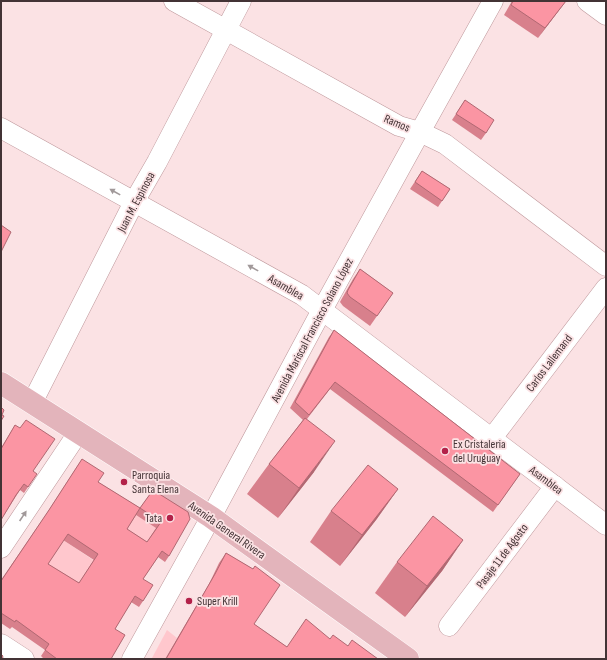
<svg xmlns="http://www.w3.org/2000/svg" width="607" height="660" font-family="'Sofia Sans Condensed',sans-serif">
  <rect width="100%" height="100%" fill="#fbe2e4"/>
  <g fill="#ffc7cd">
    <path d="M136 515 156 528 143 548 122 535Z"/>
    <path d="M95 534 96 593 34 585 63 540 93 560Z"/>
    <path d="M167 630 177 638 165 659H154L152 658Z"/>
  </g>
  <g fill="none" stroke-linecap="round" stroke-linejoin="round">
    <defs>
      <g id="minor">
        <path d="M174 1 399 126 420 132 445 144 606 266"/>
        <path d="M587 1 606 15"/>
        <path d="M1 128 302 295 606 525"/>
        <path d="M32 403 134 202 157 162 241 1"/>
        <path d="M492 438 606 288"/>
        <path d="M1 548 78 433"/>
        <path d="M449 626 555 486"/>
        <path d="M1 644 24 659"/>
        <path d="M132 659 211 517 322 310 420 132 493 1"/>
      </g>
      <path id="major" d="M1 383 211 517 408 659"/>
    </defs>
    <use href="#minor" stroke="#be979b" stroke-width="21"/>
    <use href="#major" stroke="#fff" stroke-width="23"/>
    <use href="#minor" stroke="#fff" stroke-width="20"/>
    <use href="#major" stroke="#e3b4bb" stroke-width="22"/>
  </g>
  <g fill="#d8808c" fill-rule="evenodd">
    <path d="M512 1H566L538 38 504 15Z"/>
    <path d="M465 100 486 133 481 140 452 120Z"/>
    <path d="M422 171 450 189 438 207 410 189Z"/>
    <path d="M360 269 393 293 370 326 343 306 340 302 341 300 353 279Z"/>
    <path d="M334 330 520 474 493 512 330 389 307 419 314 472 278 518 247 494 269 464 303 420 290 408 329 337Z"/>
    <path d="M15 425 33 471 28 487 24 493 20 490 1 520V448Z"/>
    <path d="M82 459 98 482 140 508 153 490 169 556 165 562 158 557 143 579V601L139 607 131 602 115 629 111 659H44L41 656 45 650 12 627 10 629 1 623V580L45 516ZM136 515 156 528 147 542 127 529ZM63 540 94 560 79 583 48 564Z"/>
    <path d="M398 489 376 520 340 566 310 542 331 511Z"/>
    <path d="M463 540 442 571 405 617 375 593 397 562Z"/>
    <path d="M226 553 253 569 255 566 254 624 287 647 330 639 348 646 378 659H165L209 584 219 563Z"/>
  </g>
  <g fill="#b06872">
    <path d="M566 1 538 38 545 28Z"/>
    <path d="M335 441 314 472 278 518 299 488Z"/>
    <path d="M398 489 376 520 340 566 362 535Z"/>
    <path d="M463 540 442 571 405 617 427 586Z"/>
  </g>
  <g fill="#fb95a3" stroke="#b06872" fill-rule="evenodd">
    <path d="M513 1H566L545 28 511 5Z"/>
    <path d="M465 100 494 120 486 133 456 114Z"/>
    <path d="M422 171 450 189 442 201 415 182Z"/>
    <path d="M1 225 11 232 1 252Z"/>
    <path d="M360 269 393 293 377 316 350 297 347 293 348 290Z"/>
    <path d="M334 330 520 474 498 505 335 382 309 415 295 402Z"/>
    <path d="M1 407 4 410 2 415 4 416 1 421Z"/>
    <path d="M305 418 335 441 299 488 269 464Z"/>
    <path d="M26 420 55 439 33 471 37 474 28 487 24 484 16 495 1 520V449L15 425 20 428Z"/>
    <path d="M82 459 104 473 98 482 140 508 153 490 188 512 190 519 169 556 162 551 143 579 153 585 143 601 135 596 115 629 125 635 111 659H57L45 650 49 644 16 620 15 622 1 613V581L49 510ZM140 508 161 522 147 542 127 529ZM68 534 98 554 79 583 48 564Z"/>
    <path d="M368 465 398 489 362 535 331 511Z"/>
    <path d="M433 516 463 540 427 586 397 562Z"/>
    <path d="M226 553 253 569 255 566 280 585 254 624 287 647 306 619 330 639 333 635 348 646 352 640 378 659H166L215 574Z"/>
    <path d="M1 654 3 656 2 658 4 659H1Z"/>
  </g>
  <defs><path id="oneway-solid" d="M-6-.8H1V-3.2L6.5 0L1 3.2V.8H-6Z"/></defs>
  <g fill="#a1999a">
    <use href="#oneway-solid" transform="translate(115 192) rotate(-151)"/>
    <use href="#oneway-solid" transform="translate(253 268) rotate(-151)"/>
    <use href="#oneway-solid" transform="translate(23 516) rotate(-56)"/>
  </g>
  <g fill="#b32149" stroke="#fbe2e4" stroke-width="1.5">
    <circle cx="445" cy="451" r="4"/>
    <circle cx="124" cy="482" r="4"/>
    <circle cx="170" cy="518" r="4"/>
    <circle cx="189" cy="601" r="4"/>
  </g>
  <g text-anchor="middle" stroke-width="3.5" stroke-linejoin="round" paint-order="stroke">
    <g font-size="12" fill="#433335" stroke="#fbe2e4">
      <text transform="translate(397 123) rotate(23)" y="4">Ramos</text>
      <text transform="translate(136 202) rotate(-62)" y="4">Juan M. Espinosa</text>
      <text transform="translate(286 287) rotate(30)" y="4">Asamblea</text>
      <text transform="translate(312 330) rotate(-62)" y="4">Avenida Mariscal Francisco Solano López</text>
      <text transform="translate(549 363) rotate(-53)" y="4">Carlos Lallemand</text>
      <text transform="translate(546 480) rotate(37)" y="4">Asamblea</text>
      <text transform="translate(227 530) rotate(35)" y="4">Avenida General Rivera</text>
      <text transform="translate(502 556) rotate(-53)" y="4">Pasaje 11 de Agosto</text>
    </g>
    <g font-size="12" fill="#433335" stroke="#fbe2e4" text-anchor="start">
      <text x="453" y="448">Ex Cristaleria<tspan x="453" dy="14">del Uruguay</tspan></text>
      <text x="132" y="479">Parroquia<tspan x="132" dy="14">Santa Elena</tspan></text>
      <text x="162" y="522" text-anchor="end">Tata</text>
      <text x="197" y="605">Super Krill</text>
    </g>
  </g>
  <rect width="607" height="660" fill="none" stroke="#433335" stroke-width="4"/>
</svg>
